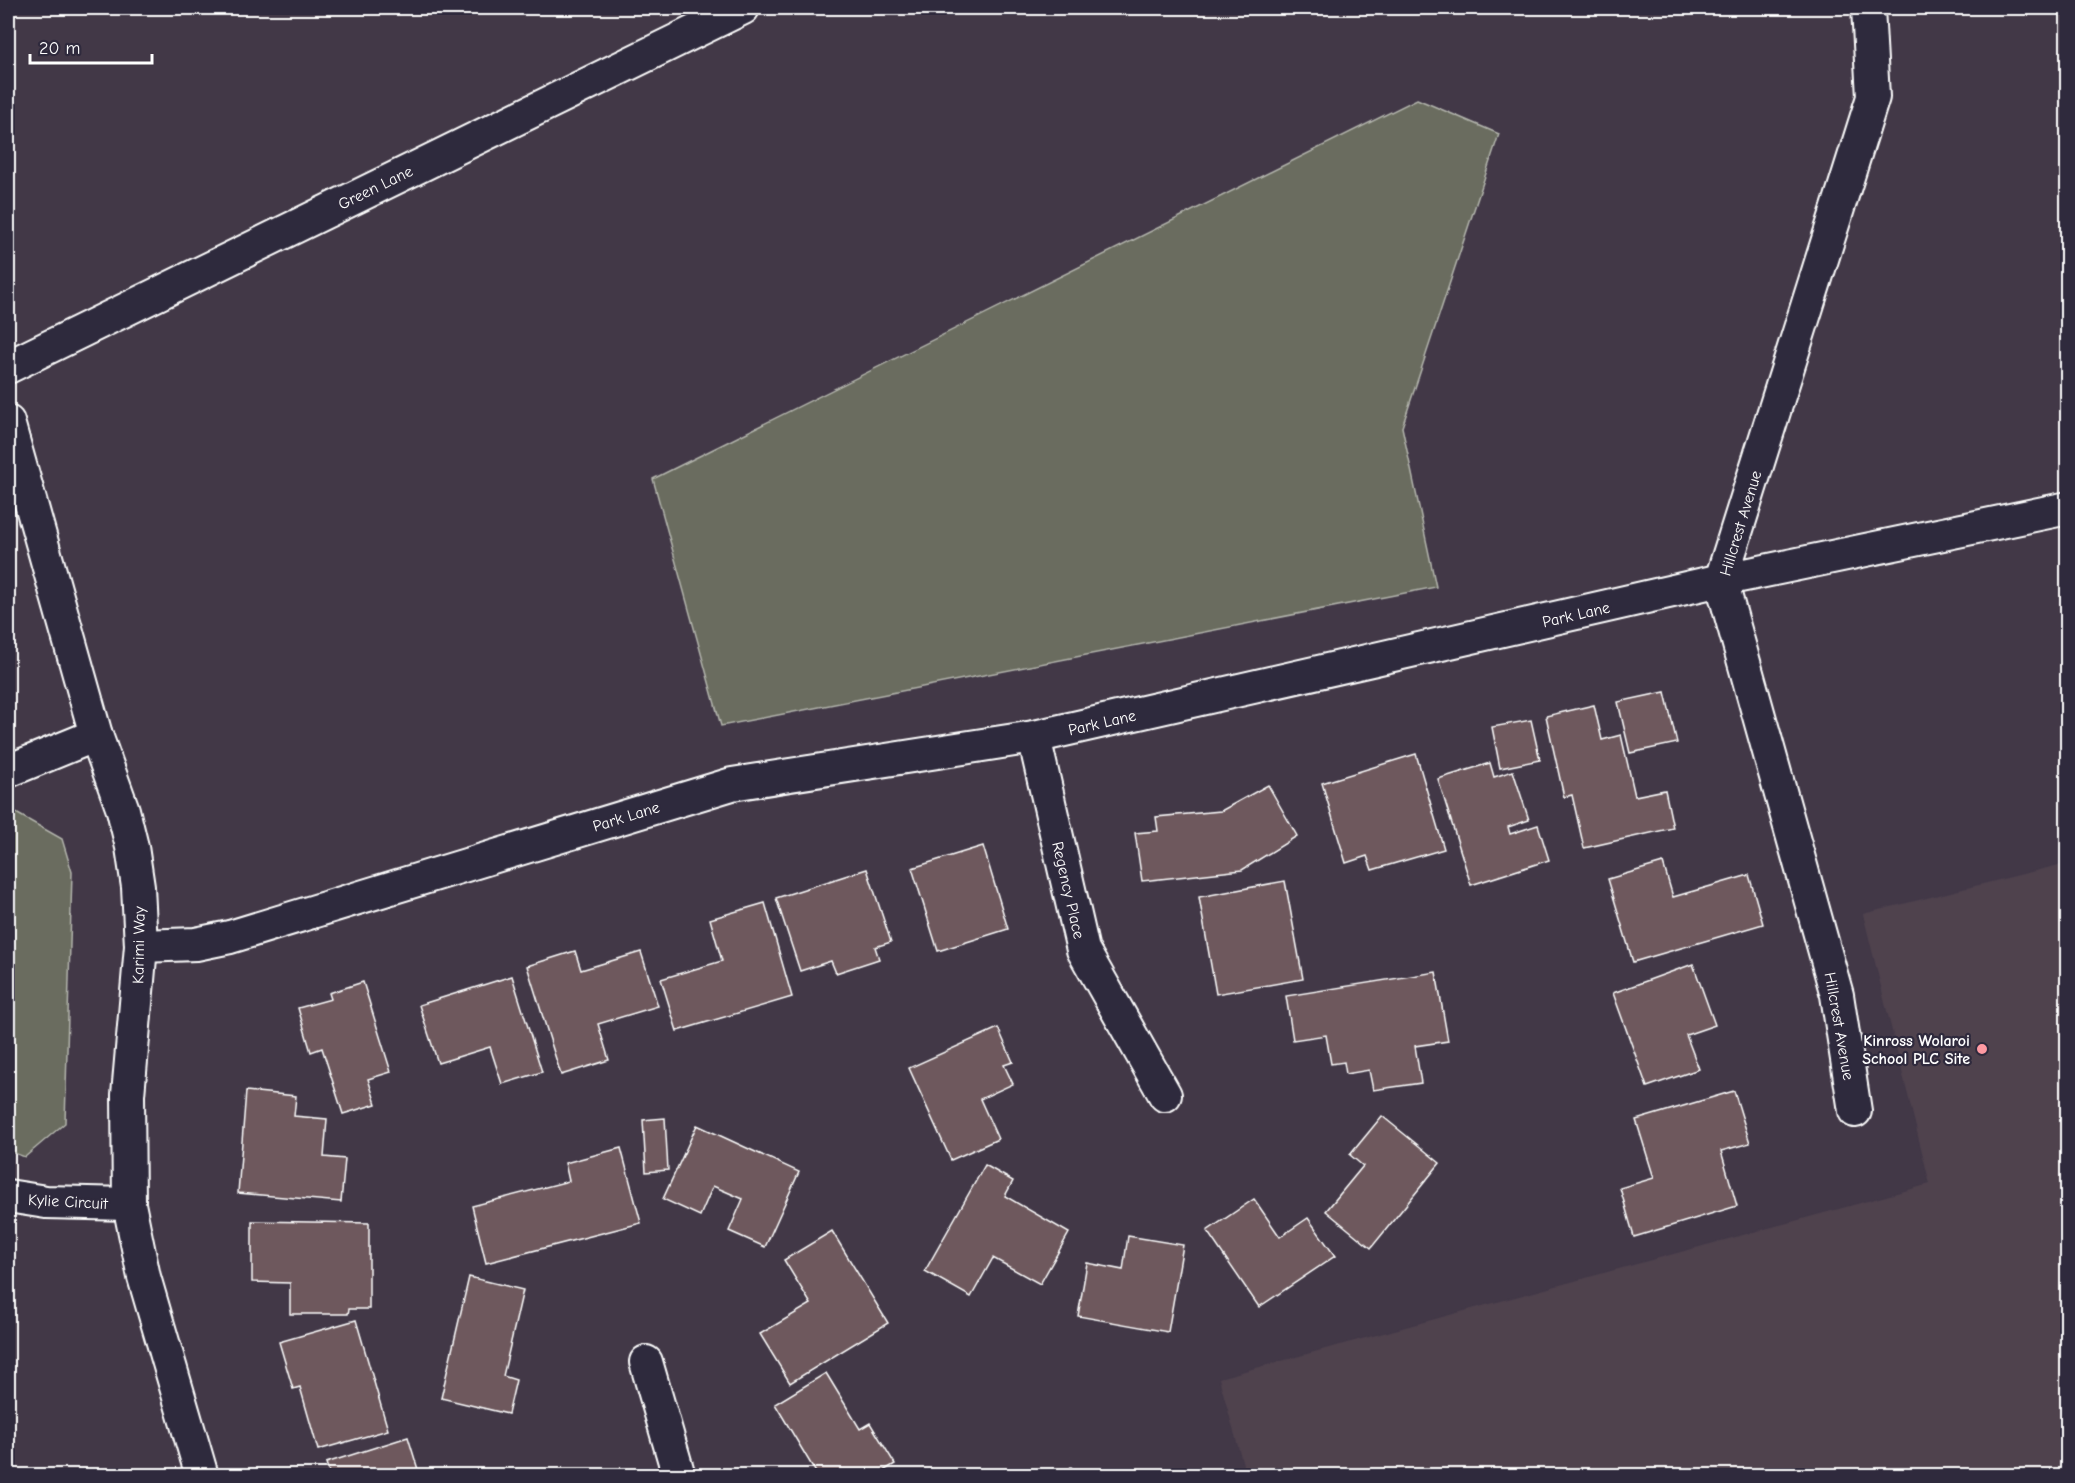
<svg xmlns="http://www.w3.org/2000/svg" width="2075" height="1483" font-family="'Comic Neue',sans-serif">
  <rect width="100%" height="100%" fill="#423847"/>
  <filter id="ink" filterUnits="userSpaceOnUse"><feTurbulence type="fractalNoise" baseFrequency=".0167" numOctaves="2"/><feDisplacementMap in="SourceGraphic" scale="12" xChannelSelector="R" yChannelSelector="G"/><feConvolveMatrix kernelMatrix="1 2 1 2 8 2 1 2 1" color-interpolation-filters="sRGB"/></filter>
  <g filter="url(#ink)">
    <path fill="#4f424e" d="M2067 863V1475H1246L1219 1378 1930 1184 1863 914Z"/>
    <g fill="#6a6c5e" stroke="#b4b6ae" stroke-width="1.5">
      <path d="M1417 99 1499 134 1402 427 1436 587 721 726 653 479Z"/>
      <path d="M16 813 62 839 72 872 65 1123 25 1157 8 1151V816Z"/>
    </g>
    <g fill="#6e595d" stroke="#fff" stroke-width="1.5">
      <path d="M1665 692 1677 743 1630 753 1618 702Z"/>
      <path d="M1594 705 1602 740 1621 735 1635 796 1665 790 1673 828 1584 848 1572 795 1564 797 1546 716Z"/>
      <path d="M1531 720 1540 760 1500 768 1492 727Z"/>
      <path d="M1416 754 1444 849 1372 870 1367 856 1346 863 1322 783Z"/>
      <path d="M1490 763 1494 777 1513 771 1529 820 1508 827 1510 834 1538 825 1549 860 1471 885 1438 779Z"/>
      <path d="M1268 785 1297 836 1242 870 1142 881 1135 833 1158 831 1156 817 1221 811Z"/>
      <path d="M983 846 1008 929 938 951 912 868Z"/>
      <path d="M1663 863 1673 897 1749 875 1763 924 1633 962 1608 879Z"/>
      <path d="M867 869 891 942 875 947 879 959 836 973 831 961 800 971 776 898Z"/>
      <path d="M1285 881 1303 979 1216 994 1199 897Z"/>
      <path d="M765 903 792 997 677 1031 661 979 722 961 710 919Z"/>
      <path d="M575 951 581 970 641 952 658 1006 598 1024 609 1060 561 1075 527 966Z"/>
      <path d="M1693 964 1715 1025 1686 1035 1699 1069 1647 1087 1613 993Z"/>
      <path d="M1436 972 1448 1041 1415 1046 1421 1083 1373 1090 1369 1070 1346 1074 1344 1062 1331 1064 1326 1035 1293 1040 1286 996Z"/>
      <path d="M512 976 542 1072 502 1084 490 1047 438 1063 419 1005Z"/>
      <path d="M363 982 391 1072 368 1079 376 1104 343 1114 322 1048 311 1052 298 1008 331 999 329 993Z"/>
      <path d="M998 1028 1013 1062 1004 1065 1013 1084 980 1099 998 1139 951 1160 909 1068Z"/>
      <path d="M246 1091 296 1096 294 1116 327 1119 324 1157 345 1159 341 1202 238 1193Z"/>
      <path d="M1734 1091 1750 1143 1721 1151 1737 1206 1634 1237 1620 1188 1654 1178 1636 1120Z"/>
      <path d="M1382 1116 1440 1163 1371 1248 1326 1211 1363 1166 1350 1155Z"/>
      <path d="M665 1118 668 1170 646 1172 643 1120Z"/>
      <path d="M697 1125 799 1172 765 1247 729 1231 743 1199 713 1186 700 1216 663 1199Z"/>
      <path d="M621 1148 641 1223 486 1263 472 1206 569 1181 565 1163Z"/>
      <path d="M985 1165 1013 1181 1005 1196 1069 1233 1040 1284 993 1258 971 1297 925 1271Z"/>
      <path d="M1254 1199 1280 1237 1308 1218 1335 1256 1259 1307 1207 1231Z"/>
      <path d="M252 1221 369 1223V1309H349L348 1314H290V1283L252 1282Z"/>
      <path d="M832 1231 888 1323 790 1383 760 1334 811 1304 784 1260Z"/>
      <path d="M1128 1236 1183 1245 1168 1332 1078 1316 1087 1263 1123 1270Z"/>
      <path d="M469 1277 523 1290 503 1376 516 1380 508 1414 441 1398Z"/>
      <path d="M356 1320 388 1430 318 1450 300 1387 293 1389 279 1342Z"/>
      <path d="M826 1373 860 1429 870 1423 895 1464 875 1476H818L775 1404Z"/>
      <path d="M408 1437 420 1476H330L326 1463Z"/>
      <path d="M1071 1467 1081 1476H1063Z"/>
    </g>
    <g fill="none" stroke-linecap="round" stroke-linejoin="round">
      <defs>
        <g id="minor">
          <path d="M8 367 743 8"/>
          <path d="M8 422 96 735 123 810 132 847 138 887 141 946 128 1095 129 1204 144 1277 202 1476"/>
          <path d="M1034 737 1083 950 1165 1095"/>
          <path d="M8 771 96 735"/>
          <path d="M141 946 196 944 230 937 732 784 1034 737 1721 580 2068 508"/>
          <path d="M1855 1111 1837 995 1721 580 1873 97 1868 8"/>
          <path d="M8 1196 46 1202 129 1204"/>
          <path d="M646 1362 679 1476"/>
        </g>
      </defs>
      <use href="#minor" stroke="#fff" stroke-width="36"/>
      <use href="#minor" stroke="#2f2a3d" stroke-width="32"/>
    </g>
  </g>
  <circle fill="#ff9aa2" stroke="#2f2a3d" stroke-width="2" cx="1982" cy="1049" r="6"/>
  <g text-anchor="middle" stroke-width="4.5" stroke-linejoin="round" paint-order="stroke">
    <g font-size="16" fill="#fff" stroke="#2f2a3d">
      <text transform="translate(375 187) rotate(-26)" y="6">Green Lane</text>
      <text transform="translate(1740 523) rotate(-73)" y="6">Hillcrest Avenue</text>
      <text transform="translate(1576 614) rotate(-13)" y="6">Park Lane</text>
      <text transform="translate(1102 722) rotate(-13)" y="6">Park Lane</text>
      <text transform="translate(626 816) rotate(-17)" y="6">Park Lane</text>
      <text transform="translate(1069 890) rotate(77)" y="6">Regency Place</text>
      <text transform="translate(138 945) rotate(-89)" y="6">Karimi Way</text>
      <text transform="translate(1840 1026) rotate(80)" y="6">Hillcrest Avenue</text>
      <text transform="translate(68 1201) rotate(3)" y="6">Kylie Circuit</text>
    </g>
    <g font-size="16" font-weight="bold" fill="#fff" stroke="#2f2a3d" text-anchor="end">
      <text x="1970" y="1046">Kinross Wolaroi<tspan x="1970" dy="18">School PLC Site</tspan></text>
    </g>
  </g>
  <rect width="2075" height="1483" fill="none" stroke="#2f2a3d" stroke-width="30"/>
  <rect x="15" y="15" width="2045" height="1453" fill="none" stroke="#fff" stroke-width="2" filter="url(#ink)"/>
  <path d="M30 54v9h122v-9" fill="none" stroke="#ffffff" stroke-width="3"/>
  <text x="39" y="54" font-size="18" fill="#ffffff" stroke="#2f2a3d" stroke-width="4.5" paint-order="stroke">20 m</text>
</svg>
